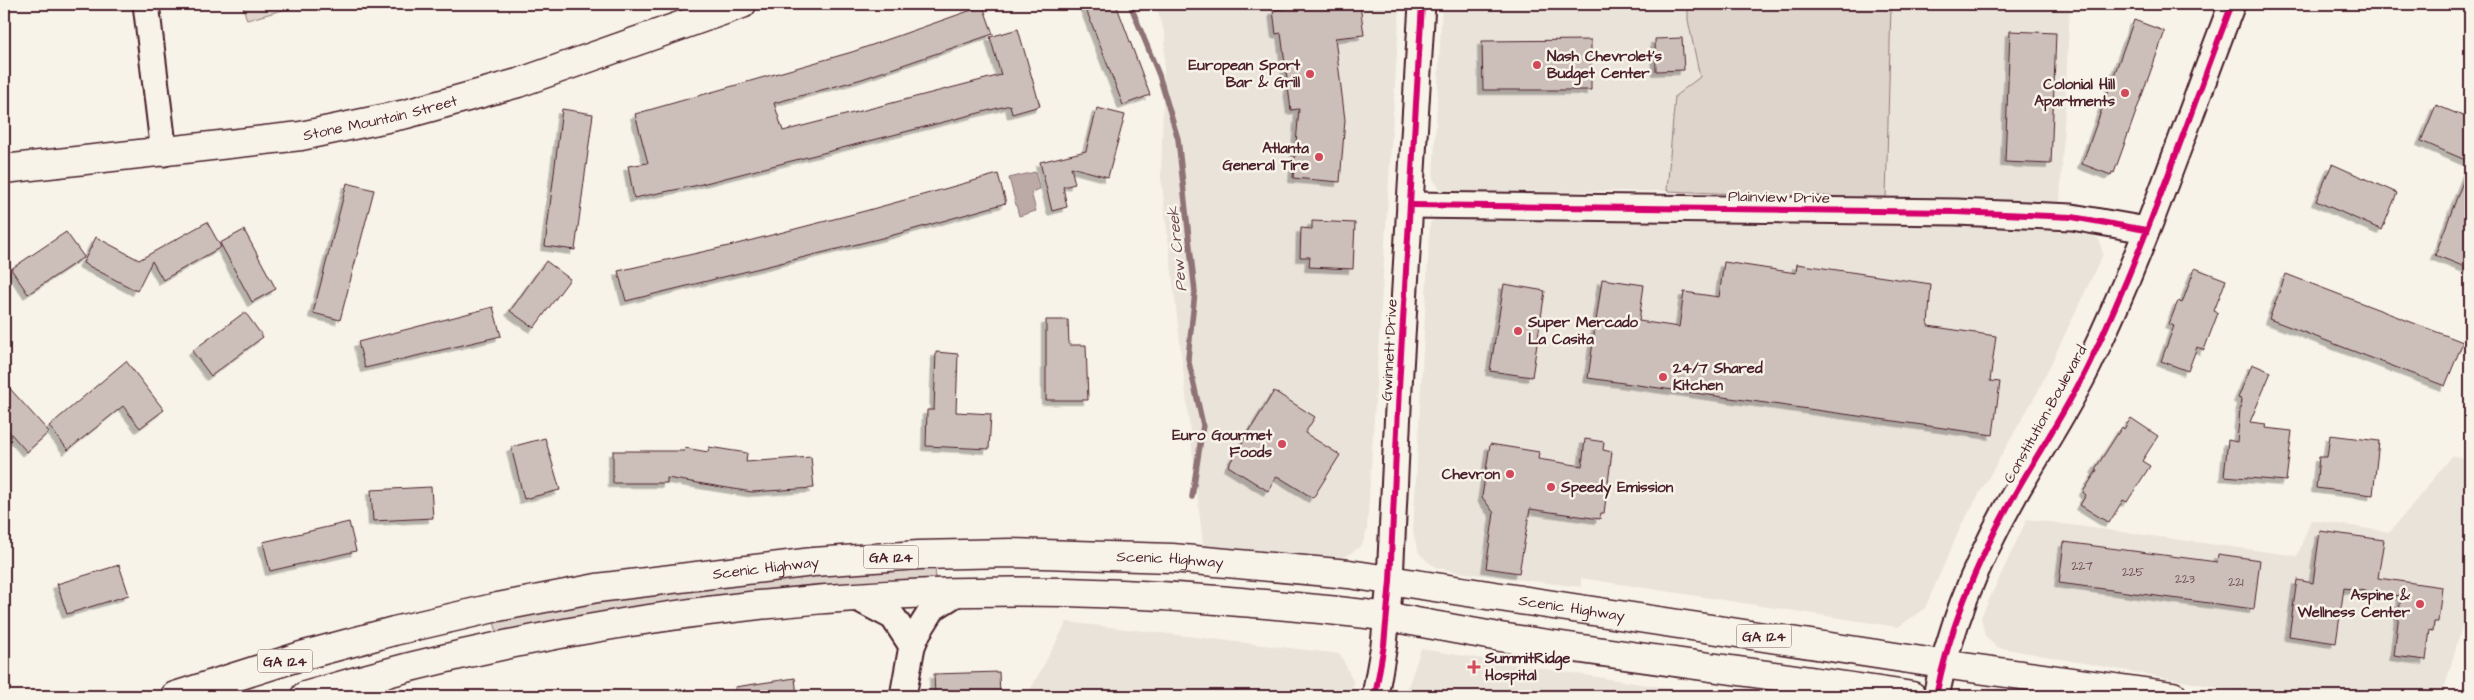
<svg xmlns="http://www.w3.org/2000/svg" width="2474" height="700" font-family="'Architects Daughter',sans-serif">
  <defs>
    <filter id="shadow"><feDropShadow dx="-4.5" dy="4.5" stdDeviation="0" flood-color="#0004"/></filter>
  </defs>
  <rect width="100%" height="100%" fill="#f7f3e8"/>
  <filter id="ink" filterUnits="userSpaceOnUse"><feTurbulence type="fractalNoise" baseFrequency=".02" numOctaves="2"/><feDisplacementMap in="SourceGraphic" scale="10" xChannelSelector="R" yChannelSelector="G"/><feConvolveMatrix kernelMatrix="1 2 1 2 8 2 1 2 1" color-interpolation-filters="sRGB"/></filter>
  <g filter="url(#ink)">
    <g fill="#eae3da">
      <path d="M1155 4H1400L1367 530 1362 545 1341 560 1204 553 1161 177 1165 34Z"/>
      <path d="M1442 4H1688V20L1700 78 1675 96 1667 191 1447 192 1440 189 1433 179Z"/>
      <path d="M1891 4H2070L2060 204 1886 200Z"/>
      <path d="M1449 214 1603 220H1796L2058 228 2087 233 2099 239 2103 254 2038 391 1961 526 1925 608 1898 627 1581 578V587L1458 572 1438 568 1428 562 1419 553 1413 533 1430 223 1437 217Z"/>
      <path d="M2453 455 2470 463V599L2442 696H2265L1996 647 1985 636 1981 617 2027 519 2297 556 2311 520 2390 532Z"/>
      <path d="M1067 622 1340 654 1354 683 1347 696H1027Z"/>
      <path d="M1421 649 1717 696H1405Z"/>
    </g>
    <g fill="#ded4cc" stroke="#947a7c">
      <path d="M242 4H304L247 20Z"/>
      <path d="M1688 4H1891L1886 200 1667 191 1675 96 1700 77 1688 20Z"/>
      <path d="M935 567 936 581 497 634 494 621 642 594 815 574Z"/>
    </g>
    <path fill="#bcaaa7" stroke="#8e7275" d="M1035 172 1040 189 1031 192 1036 211 1019 216 1009 178Z"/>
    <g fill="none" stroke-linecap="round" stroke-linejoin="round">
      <path stroke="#8e7275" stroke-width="5.5" d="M1130 4 1159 75 1178 139 1195 292 1188 358 1203 425 1192 497"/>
    </g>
    <g fill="#ccbfb9" stroke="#4a1f2b" filter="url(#shadow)">
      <path d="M1084 4H1116L1150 95 1123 105Z"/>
      <path d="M1335 4H1360L1364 35 1335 38 1345 120 1340 182 1293 178 1299 109 1291 110 1281 33 1276 34 1273 10Z"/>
      <path d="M983 6 993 34 862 79 774 103 783 131 1001 75 990 37 1018 29 1040 106 1012 114 1010 105 694 186 634 198 628 166 648 163 635 114 852 52Z"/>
      <path d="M2134 20 2164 31V34L2114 173 2112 172 2111 175 2082 164Z"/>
      <path d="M2010 31 2056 33 2051 164 2005 162Z"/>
      <path d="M1682 38 1684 70 1656 71 1655 39Z"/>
      <path d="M1591 40V90H1483L1482 41Z"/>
      <path d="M2436 105 2470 119V162L2421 141Z"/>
      <path d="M1097 108 1125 115 1108 177 1071 167 1075 184 1063 187 1067 207 1052 211 1040 162 1086 151Z"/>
      <path d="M562 109 593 114 575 250 545 246Z"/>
      <path d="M2332 164 2397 193 2382 230 2316 201Z"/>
      <path d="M2469 166 2470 167V269L2435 255Z"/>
      <path d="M998 174 1006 203 890 236 626 301 618 271 733 245 865 211Z"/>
      <path d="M347 183 374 190 340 320 313 313Z"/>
      <path d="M1312 221 1355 223 1353 269 1309 267 1310 257H1300L1301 228 1312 229Z"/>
      <path d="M207 222 221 247 163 280 152 261 137 291 83 263 96 237 139 260Z"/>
      <path d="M244 230 276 289 252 302 220 243Z"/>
      <path d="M66 232 84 257 28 294 11 269Z"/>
      <path d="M546 261 570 279 534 328 510 311Z"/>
      <path d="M1724 262 1796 273 1797 264 1931 284 1928 326 1996 336 1990 381 2000 382 1993 435 1588 378 1602 279 1644 285 1639 321 1679 327 1684 292 1719 297Z"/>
      <path d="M2195 268 2226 280 2214 311 2218 313 2204 350 2197 347 2188 371 2161 361 2174 326 2169 324 2178 301 2182 303Z"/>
      <path d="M2286 274 2463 342 2445 386 2269 319Z"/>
      <path d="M1504 284 1545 291 1532 377 1490 371Z"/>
      <path d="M493 307 501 336 365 368 358 342Z"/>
      <path d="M245 312 263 337 211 376 192 351Z"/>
      <path d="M1046 320H1068L1069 345H1086L1088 400H1046Z"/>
      <path d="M936 352 958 354 956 412 991 414 989 449 926 446 927 410H934Z"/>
      <path d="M126 361 164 410 140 428 123 406 68 450 49 426Z"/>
      <path d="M2252 364 2271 372 2250 422 2266 424 2265 428 2292 431 2286 481 2224 476 2228 440 2237 442 2241 399 2238 398Z"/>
      <path d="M4 382 49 432 27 452 4 426Z"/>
      <path d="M1274 391 1315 417 1305 433 1340 455 1313 498 1277 476 1268 491 1228 466Z"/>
      <path d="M2131 418 2158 436 2142 461 2150 466 2127 502 2123 500 2109 523 2080 505 2086 495 2083 492 2097 470 2095 469 2122 427 2124 429Z"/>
      <path d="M2330 435 2379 441 2373 495 2316 488 2319 457H2327Z"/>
      <path d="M545 438 560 490 524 499 511 447Z"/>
      <path d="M1585 439 1604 442 1603 450 1612 452 1604 513H1601L1600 519 1530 509 1519 573 1486 568 1494 513 1482 497 1490 444 1539 452 1538 459 1582 466Z"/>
      <path d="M709 447 747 453 746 462 811 457 814 488 752 492 667 478V483H613V451H684L685 448 708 452Z"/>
      <path d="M431 487 433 518 373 521 371 490Z"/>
      <path d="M349 522 356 551 270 571 263 542Z"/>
      <path d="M2320 531 2384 540 2378 578 2442 587 2438 622H2434L2433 631 2430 630 2426 660 2394 656 2401 596 2344 588 2336 643 2289 636 2297 580 2313 583Z"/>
      <path d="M2064 542 2217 562 2218 554 2260 560 2254 609 2059 583Z"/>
      <path d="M119 565 129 595 67 614 57 584Z"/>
      <path d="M999 672 1000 696H935L934 674Z"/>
      <path d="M795 678 797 696H736L735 687Z"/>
    </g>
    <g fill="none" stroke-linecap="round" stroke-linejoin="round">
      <defs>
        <g id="minor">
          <path d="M146 4 164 153"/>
          <path d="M1410 205 1956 212 2072 217 2146 230"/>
          <path d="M857 598 893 617 912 646"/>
          <path d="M903 696 912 646 918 632 933 608 957 593"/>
          <path d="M1375 696 1384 645 1390 581 1399 387 1422 4"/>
          <path d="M1936 696C1950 626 1977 561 2012 499 2037 454 2067 410 2089 364 2145 248 2186 124 2232 4"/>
        </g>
        <g id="major">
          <path id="s1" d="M4 169 301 136 406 114 518 83 742 4"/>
        </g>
        <g id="highway">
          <path id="s2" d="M175 696 301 656 394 631 498 607 597 588 813 562 919 555 1011 553 1172 558 1349 574 1942 664 2173 696"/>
          <path d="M305 696C597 608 913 574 1217 600 1274 605 1331 609 1388 617 1425 623 1463 631 1500 637 1638 658 1775 675 1912 696"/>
        </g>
      </defs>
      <use href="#minor" stroke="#4a1f2b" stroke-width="29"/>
      <use href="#major" stroke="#4a1f2b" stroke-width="31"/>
      <use href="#highway" stroke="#4a1f2b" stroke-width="31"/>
      <use href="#minor" stroke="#f7f3e8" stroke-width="25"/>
      <use href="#major" stroke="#f7f3e8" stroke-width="28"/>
      <use href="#highway" stroke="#f7f3e8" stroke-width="28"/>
      <defs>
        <g id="cycleway">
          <path d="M1410 205 1956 212 2072 217 2146 230"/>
          <path d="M1375 696 1384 645 1390 581 1399 387 1422 4"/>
          <path d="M1936 696C1950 626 1977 561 2012 499 2037 454 2067 410 2089 364 2145 248 2186 124 2232 4"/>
        </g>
      </defs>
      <use href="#cycleway" stroke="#f7f3e8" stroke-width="9"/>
      <use href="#cycleway" stroke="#d6006c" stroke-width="6"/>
    </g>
  </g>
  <g fill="#d1495b" stroke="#f7f3e8" stroke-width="2">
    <circle cx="1537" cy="65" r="5"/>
    <circle cx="1310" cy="74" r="5"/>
    <circle cx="2125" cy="93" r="5"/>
    <circle cx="1319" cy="157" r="5"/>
    <circle cx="1518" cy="331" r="5"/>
    <circle cx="1663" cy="377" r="5"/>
    <circle cx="1282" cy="444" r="5"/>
    <circle cx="1510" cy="474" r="5"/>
    <circle cx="1551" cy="487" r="5"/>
    <circle cx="2420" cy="604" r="5"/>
    <path d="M1471.5 659.5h5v5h5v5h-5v5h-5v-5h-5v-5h5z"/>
  </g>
  <g text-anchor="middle" stroke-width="5" stroke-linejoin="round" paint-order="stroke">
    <g font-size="12" fill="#6a474e">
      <text x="2082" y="570">227</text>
      <text x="2133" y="576">225</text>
      <text x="2185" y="583">223</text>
      <text x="2236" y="586">221</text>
    </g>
    <g fill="#f7f3e8" stroke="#7e5f64" stroke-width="1">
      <rect x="863.5" y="545.5" width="55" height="23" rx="4"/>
      <rect x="1736.5" y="624.5" width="55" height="23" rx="4"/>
      <rect x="257.5" y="649.5" width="55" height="23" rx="4"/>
    </g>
    <g font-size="14" font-weight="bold" fill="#4a1f2b">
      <text x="891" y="562">GA 124</text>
      <text x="1764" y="641">GA 124</text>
      <text x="285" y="666">GA 124</text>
    </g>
    <g font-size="15" font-weight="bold" fill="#4a1f2b" stroke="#f7f3e8" text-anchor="end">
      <text x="1547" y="61" text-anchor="start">Nash Chevrolet's<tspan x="1547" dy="17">Budget Center</tspan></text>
      <text x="1300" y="70">European Sport<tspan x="1300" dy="17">Bar &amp; Grill</tspan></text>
      <text x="2115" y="89">Colonial Hill<tspan x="2115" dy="17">Apartments</tspan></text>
      <text x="1309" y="153">Atlanta<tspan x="1309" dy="17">General Tire</tspan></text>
      <text x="1528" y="327" text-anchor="start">Super Mercado<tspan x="1528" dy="17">La Casita</tspan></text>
      <text x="1673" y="373" text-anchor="start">24/7 Shared<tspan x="1673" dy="17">Kitchen</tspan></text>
      <text x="1272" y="440">Euro Gourmet<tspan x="1272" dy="17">Foods</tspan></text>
      <text x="1500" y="479">Chevron</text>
      <text x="1561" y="492" text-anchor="start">Speedy Emission</text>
      <text x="2410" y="600">Aspine &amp;<tspan x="2410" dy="17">Wellness Center</tspan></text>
      <text x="1485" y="663" text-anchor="start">SummitRidge<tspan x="1485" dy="17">Hospital</tspan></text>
    </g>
    <g font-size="15" fill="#4a1f2b" stroke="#f7f3e8">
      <text dy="5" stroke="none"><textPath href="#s1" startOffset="380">Stone Mountain Street</textPath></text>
      <text transform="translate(1779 197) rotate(1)" y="5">Plainview Drive</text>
      <text transform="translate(1389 350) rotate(-87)" y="5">Gwinnett Drive</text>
      <text transform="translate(2045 414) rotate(-61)" y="5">Constitution Boulevard</text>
      <text dy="5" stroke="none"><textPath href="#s2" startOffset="1011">Scenic Highway</textPath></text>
      <text dy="5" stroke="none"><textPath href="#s2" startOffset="606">Scenic Highway</textPath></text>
      <text dy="5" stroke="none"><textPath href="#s2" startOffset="1416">Scenic Highway</textPath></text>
    </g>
    <g font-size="16" font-style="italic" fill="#6c4950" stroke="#f7f3e8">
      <text transform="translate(1176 249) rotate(-96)" y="6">Pew Creek</text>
    </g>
  </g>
  <rect width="2474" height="700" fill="none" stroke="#f7f3e8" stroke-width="20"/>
  <rect x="10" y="10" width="2454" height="680" fill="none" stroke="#4a1f2b" stroke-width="2" filter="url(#ink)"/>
</svg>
